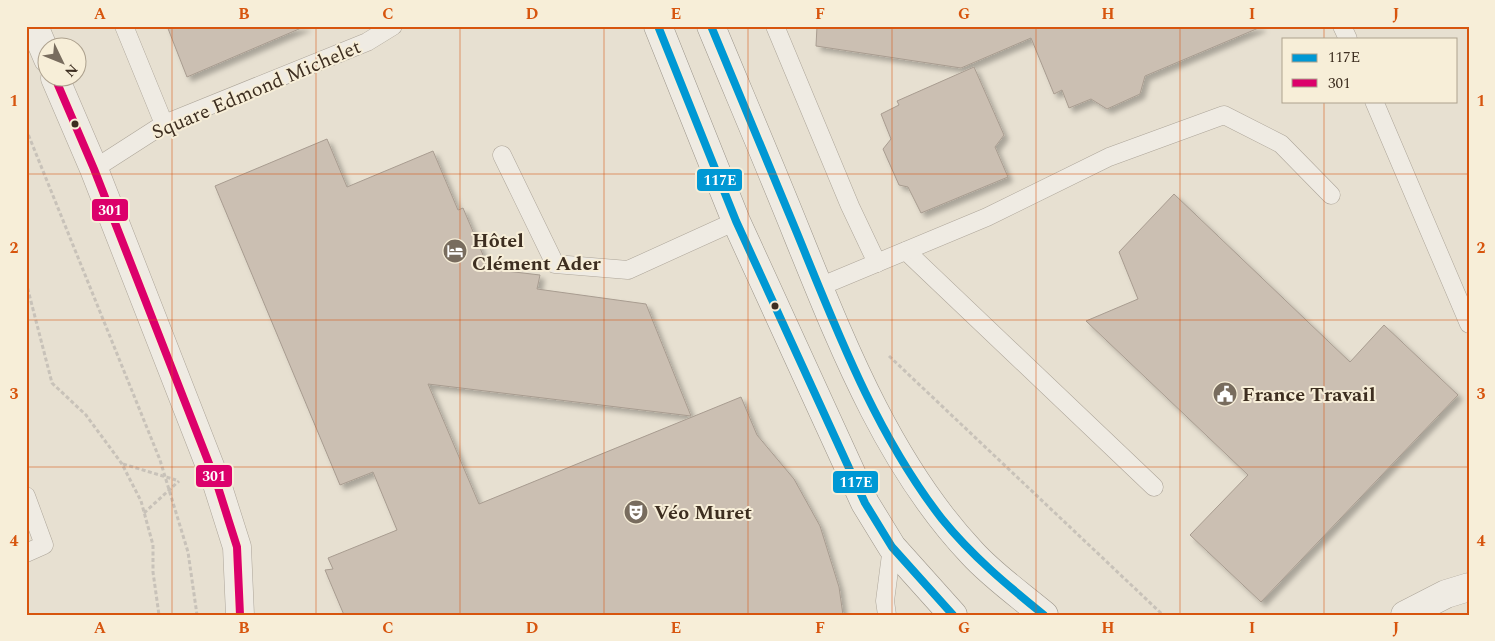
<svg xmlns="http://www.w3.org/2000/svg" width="1495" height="641" font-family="Spectral,serif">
  <defs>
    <filter id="shadow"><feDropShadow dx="4.5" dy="4.5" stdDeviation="2.5" flood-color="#0004"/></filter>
  </defs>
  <rect width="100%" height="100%" fill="#e7e0d1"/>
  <g fill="#cbbfb2" stroke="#a89c90" filter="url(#shadow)">
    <path d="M167 26H306L187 77Z"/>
    <path d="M817 26H1261V27L1145 76 1140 94 1107 109 1091 99 1069 108 1062 90 1054 94 1031 38 961 68 816 46Z"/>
    <path d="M974 67 1004 135 995 147 1008 177 921 213 908 187 899 185 883 149 891 139 881 114 899 105 897 101Z"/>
    <path d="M327 139 347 187 433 151 458 210 463 208 489 269 540 275 537 289 646 304 691 416 428 384 479 504 741 397 757 435 794 479 820 526 839 587 843 615H344L325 570 333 569 328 558 397 530 373 472 340 485 215 186Z"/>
    <path d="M1174 194 1350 362 1384 325 1458 395 1261 602 1190 535 1248 475 1086 321 1138 299 1119 252Z"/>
  </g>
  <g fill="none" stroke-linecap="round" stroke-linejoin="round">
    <defs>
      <g id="service">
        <path d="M124 26 164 124"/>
        <path d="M775 26 850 206 877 263"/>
        <path d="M1342 26 1348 39"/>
        <path d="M1374 101 1469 324"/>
        <path d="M502 155 555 264 628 270 736 221"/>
        <path d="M94 169 164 124 367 42 393 26"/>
        <path d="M906 251 1154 487"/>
        <path d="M819 287 987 217 1109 157 1224 115 1281 144 1331 195"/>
        <path d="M26 496 44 545 26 553"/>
        <path d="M887 615 885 601 892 547"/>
      </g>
      <g id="minor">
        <path d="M34 26 48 59"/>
        <path d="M55 78 94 169 217 484 237 547 240 615"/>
        <path d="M1405 615 1446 594 1469 587"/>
      </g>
      <g id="secondary">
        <path d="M658 26 736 221 865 503 892 547 953 615"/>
        <path d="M711 26C740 96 770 166 798 236 843 347 889 465 972 553 993 576 1020 595 1044 615"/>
      </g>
    </defs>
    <use href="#service" stroke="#ada599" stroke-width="19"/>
    <use href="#minor" stroke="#ada599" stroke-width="29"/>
    <use href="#secondary" stroke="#9c958a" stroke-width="29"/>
    <g stroke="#c8c2b9" stroke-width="3" stroke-dasharray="4 2.5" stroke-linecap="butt">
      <path d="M26 129 160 460 188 552 197 615"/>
      <path d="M26 282 52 383 86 415 122 464 141 501 153 545V572L159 615"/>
      <path d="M889 356 1163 615"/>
      <path d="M123 464 176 480"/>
      <path d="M144 513 179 481"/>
    </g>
    <use href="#service" stroke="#efebe3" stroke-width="18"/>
    <use href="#minor" stroke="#efebe3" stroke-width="28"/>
    <use href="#secondary" stroke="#efebe3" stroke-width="28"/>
    <defs>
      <g id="bus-1">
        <path d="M658 26 736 221 865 503 892 547 953 615"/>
        <path d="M711 26C740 95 769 164 797 233 837 331 876 434 942 519 972 556 1007 585 1044 615"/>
      </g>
      <path id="bus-2" d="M55 78 94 169 217 484 237 547 240 615"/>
    </defs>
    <use href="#bus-1" stroke="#f7eed8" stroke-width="11"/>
    <use href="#bus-2" stroke="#f7eed8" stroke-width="11"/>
    <use href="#bus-1" stroke="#0098d4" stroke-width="8"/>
    <use href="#bus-2" stroke="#dc006b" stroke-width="8"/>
  </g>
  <path fill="none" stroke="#d7550e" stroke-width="1" stroke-opacity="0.55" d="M172 26V615M316 26V615M460 26V615M604 26V615M748 26V615M892 26V615M1036 26V615M1180 26V615M1324 26V39M1324 101V615M26 174H1469M26 320H1469M26 467H1469"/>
  <defs>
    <symbol id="hotel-disc" viewBox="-11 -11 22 22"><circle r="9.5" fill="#786c5e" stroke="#f7eed8"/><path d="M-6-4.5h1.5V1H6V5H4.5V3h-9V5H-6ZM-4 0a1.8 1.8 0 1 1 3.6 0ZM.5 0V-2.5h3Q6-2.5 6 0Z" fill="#fff"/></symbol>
    <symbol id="civic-disc" viewBox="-11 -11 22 22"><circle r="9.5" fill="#786c5e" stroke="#f7eed8"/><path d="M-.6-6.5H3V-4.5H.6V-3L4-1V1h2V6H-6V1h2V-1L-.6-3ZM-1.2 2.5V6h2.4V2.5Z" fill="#fff"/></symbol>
    <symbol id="theatre-disc" viewBox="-11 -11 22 22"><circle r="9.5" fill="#786c5e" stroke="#f7eed8"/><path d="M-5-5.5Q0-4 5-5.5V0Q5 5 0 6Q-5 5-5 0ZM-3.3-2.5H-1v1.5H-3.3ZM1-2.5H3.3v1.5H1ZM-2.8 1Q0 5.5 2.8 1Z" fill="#fff"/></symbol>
  </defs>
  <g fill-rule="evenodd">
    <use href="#hotel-disc" x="441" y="237" width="28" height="28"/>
    <use href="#civic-disc" x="1211" y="380" width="28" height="28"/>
    <use href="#theatre-disc" x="622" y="498" width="28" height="28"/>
  </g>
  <g fill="#3d2e20" stroke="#f7eed8" stroke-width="2">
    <circle cx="75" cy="124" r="4.5"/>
    <circle cx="775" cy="306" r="4.5"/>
  </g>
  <g text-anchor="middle" stroke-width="4" stroke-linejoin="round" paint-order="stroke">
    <g font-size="20" fill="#3d2e20" stroke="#f7eed8">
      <text transform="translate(256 89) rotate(-23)" y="7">Square Edmond Michelet</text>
    </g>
    <g font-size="20" font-weight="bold" fill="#3d2e20" stroke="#f7eed8" text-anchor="start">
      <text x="472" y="247">Hôtel<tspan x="472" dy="23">Clément Ader</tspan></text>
      <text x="1242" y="401">France Travail</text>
      <text x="654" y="519">Véo Muret</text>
    </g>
  </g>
  <g stroke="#f7eed8" stroke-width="2">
    <rect x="696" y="168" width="47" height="24" rx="5" fill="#0098d4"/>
    <rect x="91" y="198" width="38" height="24" rx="5" fill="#dc006b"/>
    <rect x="195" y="464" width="38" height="24" rx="5" fill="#dc006b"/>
    <rect x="832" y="470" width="47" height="24" rx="5" fill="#0098d4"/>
  </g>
  <g font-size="14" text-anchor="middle" font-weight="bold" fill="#fff">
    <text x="720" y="185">117E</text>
    <text x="110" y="215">301</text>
    <text x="214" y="481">301</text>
    <text x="856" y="487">117E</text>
  </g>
  <rect width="1495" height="641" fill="none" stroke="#f7eed8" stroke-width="55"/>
  <rect x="1282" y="38" width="175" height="65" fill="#f7eed8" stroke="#ada18e"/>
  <rect x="1292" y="54" width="25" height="8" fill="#0098d4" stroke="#ada18e"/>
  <text x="1328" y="62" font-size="15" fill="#3d2e20">117E</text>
  <rect x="1292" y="79" width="25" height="8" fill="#dc006b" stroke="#ada18e"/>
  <text x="1328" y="88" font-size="15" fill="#3d2e20">301</text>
  <g transform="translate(62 62) rotate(133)"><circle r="24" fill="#f7eed8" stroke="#ada18e"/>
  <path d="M0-4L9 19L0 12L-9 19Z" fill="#786c5e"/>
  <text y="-8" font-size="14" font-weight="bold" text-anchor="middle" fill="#3d2e20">N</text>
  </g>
  <rect x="28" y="28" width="1440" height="586" fill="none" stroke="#d7550e" stroke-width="2"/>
  <g font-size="16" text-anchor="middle" font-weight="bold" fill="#d7550e">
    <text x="100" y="19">A</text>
    <text x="244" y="19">B</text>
    <text x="388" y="19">C</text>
    <text x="532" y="19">D</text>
    <text x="676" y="19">E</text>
    <text x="820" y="19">F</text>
    <text x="964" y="19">G</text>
    <text x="1108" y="19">H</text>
    <text x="1252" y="19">I</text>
    <text x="1396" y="19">J</text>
    <text x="14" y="106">1</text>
    <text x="1481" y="106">1</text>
    <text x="14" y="253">2</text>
    <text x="1481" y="253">2</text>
    <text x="14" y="399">3</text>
    <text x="1481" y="399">3</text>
    <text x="14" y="546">4</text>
    <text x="1481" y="546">4</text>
    <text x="100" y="633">A</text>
    <text x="244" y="633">B</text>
    <text x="388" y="633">C</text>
    <text x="532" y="633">D</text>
    <text x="676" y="633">E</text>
    <text x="820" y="633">F</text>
    <text x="964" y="633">G</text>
    <text x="1108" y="633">H</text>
    <text x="1252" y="633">I</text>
    <text x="1396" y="633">J</text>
  </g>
</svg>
